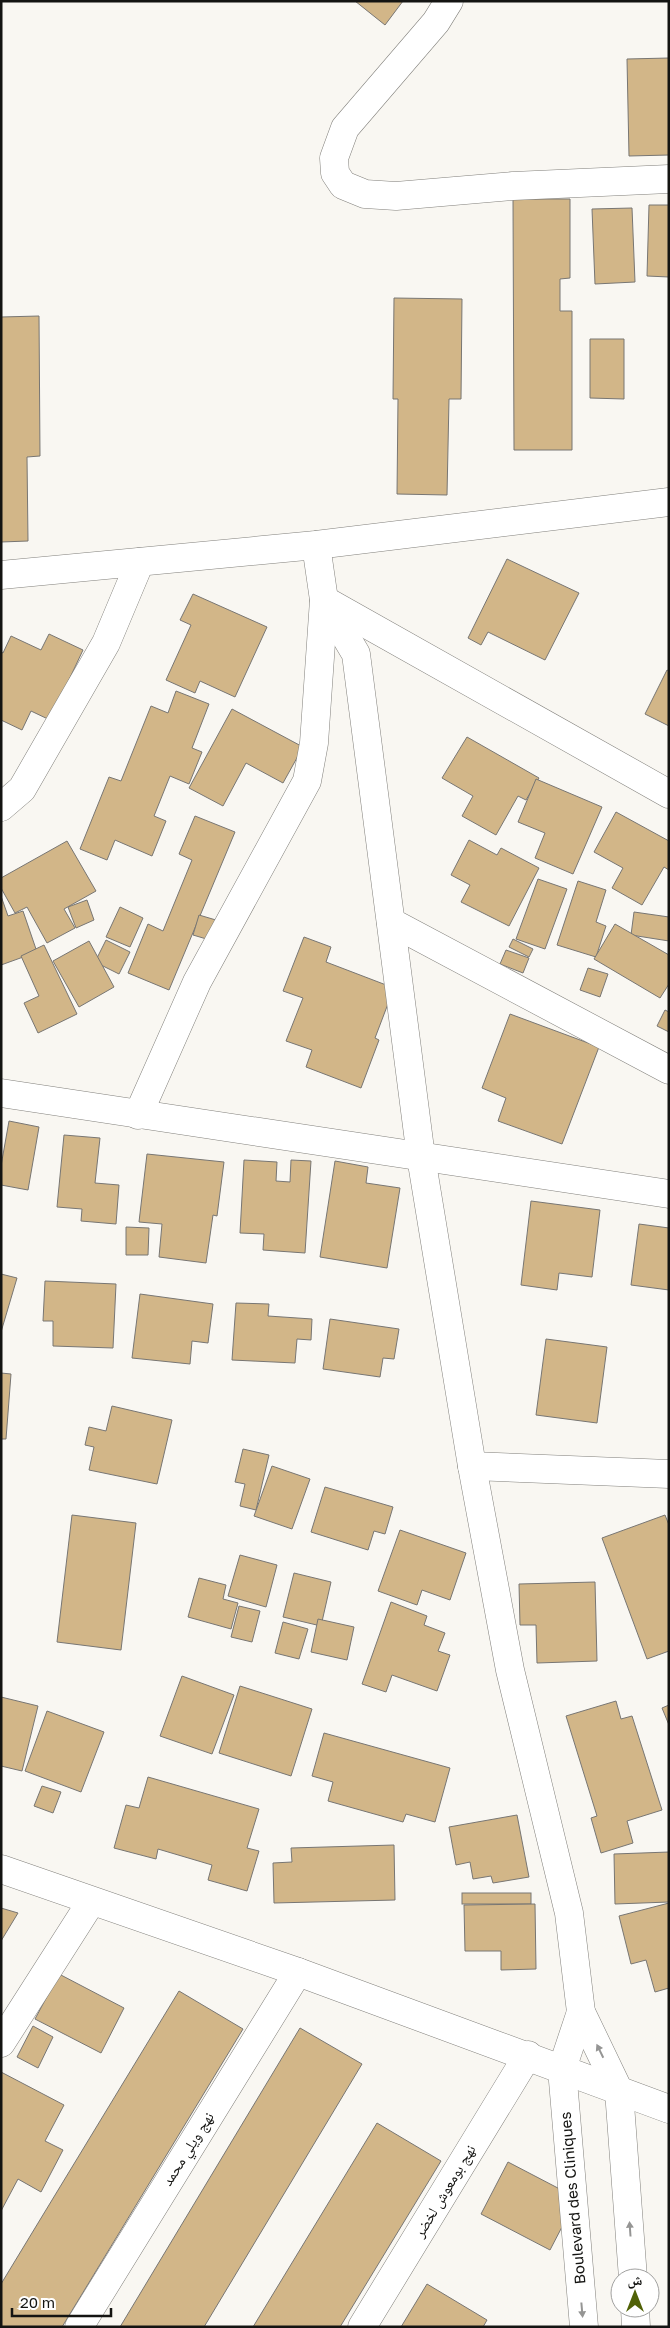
<svg xmlns="http://www.w3.org/2000/svg" width="670" height="2328" font-family="'Golos Text','Noto Naskh Arabic',sans-serif">
  <rect width="100%" height="100%" fill="#f9f7f2"/>
  <g fill="#d2b688" stroke="#787673">
    <path d="M355 1H403L385 25Z"/>
    <path d="M669 58V155L629 156 627 59Z"/>
    <path d="M513 199H570V278L560 279V311H572V450H514Z"/>
    <path d="M649 205H669V277L647 276Z"/>
    <path d="M632 208 635 282 595 284 592 209Z"/>
    <path d="M394 298 462 299 461 399H449L447 495 397 494 398 399H393Z"/>
    <path d="M39 316 40 456 27 457 28 541 1 542V317Z"/>
    <path d="M590 339H624V399L590 398Z"/>
    <path d="M507 559 579 593 545 660 488 632 481 645 468 638Z"/>
    <path d="M193 594 267 627 235 697 200 681 195 693 166 680 191 625 180 620Z"/>
    <path d="M49 634 83 650 50 720 31 711 22 730 1 720V652L3 653 11 636 41 650Z"/>
    <path d="M667 670 669 671V726L645 714Z"/>
    <path d="M176 691 209 704 192 748 202 752 189 784 170 776 154 816 166 821 152 856 115 840 107 860 80 849 109 777 121 781 151 706 168 713Z"/>
    <path d="M232 709 303 747 283 783 246 763 223 806 189 788Z"/>
    <path d="M467 737 539 778 526 800 518 796 496 835 462 816 473 796 442 778Z"/>
    <path d="M536 779 602 807 573 874 535 858 545 833 518 822Z"/>
    <path d="M616 812 669 841V870L664 867 642 905 612 888 623 868 594 852Z"/>
    <path d="M195 816 235 832 169 990 128 973 148 924 163 931 192 860 179 854Z"/>
    <path d="M469 840 497 855 501 848 539 868 509 926 461 902 470 885 451 875Z"/>
    <path d="M67 841 96 891 64 909 75 928 47 943 27 907 15 913 1 888V878Z"/>
    <path d="M538 879 567 889 545 949 516 939Z"/>
    <path d="M578 881 606 890 596 922 606 926 596 957 557 945Z"/>
    <path d="M1 896 8 916 23 911 37 952 1 965Z"/>
    <path d="M87 900 94 920 76 928 68 907Z"/>
    <path d="M120 907 143 918 130 947 106 937Z"/>
    <path d="M634 912 669 917V941L631 935Z"/>
    <path d="M199 915 226 923 220 943 193 935Z"/>
    <path d="M615 924 669 955V984L660 998 594 959Z"/>
    <path d="M304 937 331 947 326 962 394 988 375 1038 379 1040 361 1088 306 1067 312 1050 286 1041 303 998 283 991Z"/>
    <path d="M513 939 533 949 529 957 509 947Z"/>
    <path d="M106 940 130 952 119 974 95 962Z"/>
    <path d="M89 941 114 987 79 1007 53 961Z"/>
    <path d="M44 945 77 1014 38 1033 24 1003 39 996 21 956Z"/>
    <path d="M506 950 529 958 523 973 500 964Z"/>
    <path d="M588 968 608 974 600 997 580 990Z"/>
    <path d="M665 1010 669 1012V1032L657 1026Z"/>
    <path d="M510 1014 599 1047 562 1144 498 1121 506 1098 482 1088Z"/>
    <path d="M9 1121 39 1127 28 1190 1 1185V1166Z"/>
    <path d="M64 1135 100 1138 95 1183 119 1185 116 1224 81 1221 82 1209 57 1207Z"/>
    <path d="M147 1154 224 1162 217 1216 213 1215 206 1263 159 1257 162 1224 139 1222Z"/>
    <path d="M244 1160 277 1162 276 1181 290 1182 291 1160 311 1161 305 1253 263 1250 264 1234 240 1233Z"/>
    <path d="M335 1161 368 1167 366 1183 400 1188 387 1268 320 1257Z"/>
    <path d="M531 1201 600 1210 592 1277 559 1273 557 1290 521 1285Z"/>
    <path d="M639 1224 669 1228V1290L631 1285Z"/>
    <path d="M126 1227 149 1228 148 1255H126Z"/>
    <path d="M1 1274 17 1278 1 1332Z"/>
    <path d="M45 1281 116 1284 113 1348 53 1346V1321H43Z"/>
    <path d="M140 1294 213 1304 208 1343 192 1341 190 1364 132 1358Z"/>
    <path d="M236 1303 269 1304 268 1316 312 1319 311 1340 297 1339 295 1363 232 1360Z"/>
    <path d="M330 1319 399 1329 394 1359 383 1358 380 1377 323 1369Z"/>
    <path d="M546 1339 607 1347 597 1423 536 1415Z"/>
    <path d="M1 1373 11 1374 6 1439H1Z"/>
    <path d="M112 1406 172 1420 157 1484 89 1470 94 1447 85 1445 89 1427 106 1431Z"/>
    <path d="M243 1449 269 1455 256 1510 240 1506 245 1484 235 1482Z"/>
    <path d="M272 1466 310 1479 292 1529 254 1516Z"/>
    <path d="M325 1487 393 1507 385 1534 374 1531 368 1550 311 1532Z"/>
    <path d="M72 1515 136 1523 121 1650 57 1642Z"/>
    <path d="M665 1515 669 1525V1651L647 1659 602 1538Z"/>
    <path d="M400 1530 466 1553 450 1600 422 1590 417 1605 378 1591Z"/>
    <path d="M240 1555 277 1565 266 1607 228 1596Z"/>
    <path d="M294 1573 331 1582 321 1626 283 1617Z"/>
    <path d="M199 1578 226 1585 223 1599 238 1603 231 1629 188 1617Z"/>
    <path d="M595 1582 597 1661 537 1663 536 1625H520L519 1584Z"/>
    <path d="M391 1602 427 1616 424 1625 445 1633 438 1651 450 1655 437 1691 392 1675 386 1692 362 1684Z"/>
    <path d="M239 1606 260 1611 252 1642 231 1637Z"/>
    <path d="M318 1619 354 1627 347 1660 311 1652Z"/>
    <path d="M283 1622 308 1629 299 1659 275 1653Z"/>
    <path d="M182 1676 234 1695 212 1754 160 1736Z"/>
    <path d="M240 1686 312 1709 291 1776 219 1753Z"/>
    <path d="M1 1697 38 1706 22 1771 1 1766Z"/>
    <path d="M616 1701 621 1719 632 1716 662 1810 627 1821 633 1843 601 1853 591 1818 597 1816 566 1716Z"/>
    <path d="M669 1705V1725L662 1708Z"/>
    <path d="M47 1711 104 1732 81 1792 25 1771Z"/>
    <path d="M324 1733 450 1768 435 1822 406 1814 403 1822 328 1801 333 1782 312 1776Z"/>
    <path d="M148 1777 259 1809 247 1848 259 1851 247 1891 208 1880 212 1865 158 1849 156 1859 114 1848 126 1805 139 1808Z"/>
    <path d="M42 1786 61 1792 53 1813 34 1806Z"/>
    <path d="M517 1815 529 1877 493 1883 491 1876 473 1879 470 1862 456 1865 449 1827Z"/>
    <path d="M394 1845 395 1900 274 1903 273 1863 292 1862 291 1848Z"/>
    <path d="M669 1852V1902L615 1904 614 1854Z"/>
    <rect x="462" y="1893" width="69" height="11"/>
    <path d="M669 1903V1988L655 1992 646 1960 631 1964 619 1916Z"/>
    <path d="M535 1904 536 1969 501 1970V1951H465L464 1905Z"/>
    <path d="M1 1908 18 1913 1 1941Z"/>
    <path d="M59 1974 124 2008 101 2053 35 2019Z"/>
    <path d="M179 1991 243 2029 62 2327H1V2284Z"/>
    <path d="M33 2026 53 2037 38 2068 17 2057Z"/>
    <path d="M300 2028 362 2064 204 2327H120Z"/>
    <path d="M1 2072 64 2105 45 2141 63 2150 41 2192 18 2179 1 2211Z"/>
    <path d="M377 2123 441 2161 340 2327H253Z"/>
    <path d="M508 2162 577 2198 550 2250 481 2214Z"/>
    <path d="M427 2284 487 2320 483 2327H401Z"/>
  </g>
  <g fill="none" stroke-linecap="round" stroke-linejoin="round">
    <defs>
      <g id="minor">
        <path d="M449 1 436 22 345 128 334 158 335 173 343 185 365 194 396 196 513 186 669 179"/>
        <path d="M316 545 324 600 356 654 421 1157 472 1466 510 1670 569 1913 581 2012 619 2091 633 2278"/>
        <path d="M1 575 316 545 669 502"/>
        <path d="M1 807 22 789 106 643 140 562"/>
        <path d="M391 922 669 1070"/>
        <path d="M1 1093 669 1194"/>
        <path d="M138 1115 197 982 307 781 314 743 324 600 669 794"/>
        <path d="M472 1466 669 1474"/>
        <path d="M1 1869 298 1972 669 2109"/>
        <path d="M581 2012 562 2069 584 2327"/>
        <path d="M1 2043 91 1902"/>
        <path d="M635 2308 636 2327"/>
        <path d="M79 2327 298 1972"/>
        <path d="M362 2327 528 2055"/>
      </g>
    </defs>
    <use href="#minor" stroke="#82807c" stroke-width="29"/>
    <use href="#minor" stroke="#fff" stroke-width="28"/>
  </g>
  <defs><path id="oneway-solid" d="M-6-.8H1V-3.2L6.5 0L1 3.2V.8H-6Z" transform="scale(1.25)"/></defs>
  <g fill="#959594">
    <use href="#oneway-solid" transform="translate(600 2051) rotate(-116)"/>
    <use href="#oneway-solid" transform="translate(630 2229) rotate(-94)"/>
    <use href="#oneway-solid" transform="translate(582 2310) rotate(85)"/>
  </g>
  <g text-anchor="middle" stroke-width="4" stroke-linejoin="round" paint-order="stroke">
    <g font-size="15" fill="#141412" stroke="#fff">
      <text transform="translate(188 2149) rotate(-58)" y="5">نهج ويلي محمد</text>
      <text transform="translate(445 2191) rotate(-59)" y="5">نهج بومعوش لخضر</text>
      <text transform="translate(573 2198) rotate(-95)" y="5">Boulevard des Cliniques</text>
    </g>
  </g>
  <rect width="670" height="2328" fill="none" stroke="#141412" stroke-width="5"/>
  <g transform="translate(635 2293)"><circle r="24" fill="#ffffff" stroke="#a1a1a0"/>
  <path d="M0-4L9 19L0 12L-9 19Z" fill="#506107"/>
  <text y="-8" font-size="14" font-weight="bold" text-anchor="middle" fill="#141412">ش</text>
  </g>
  <path d="M12 2308v8h99v-8" fill="none" stroke="#141412" stroke-width="2.5"/>
  <text x="20" y="2308" font-size="15" fill="#141412" stroke="#ffffff" stroke-width="4" paint-order="stroke">20 m</text>
</svg>
